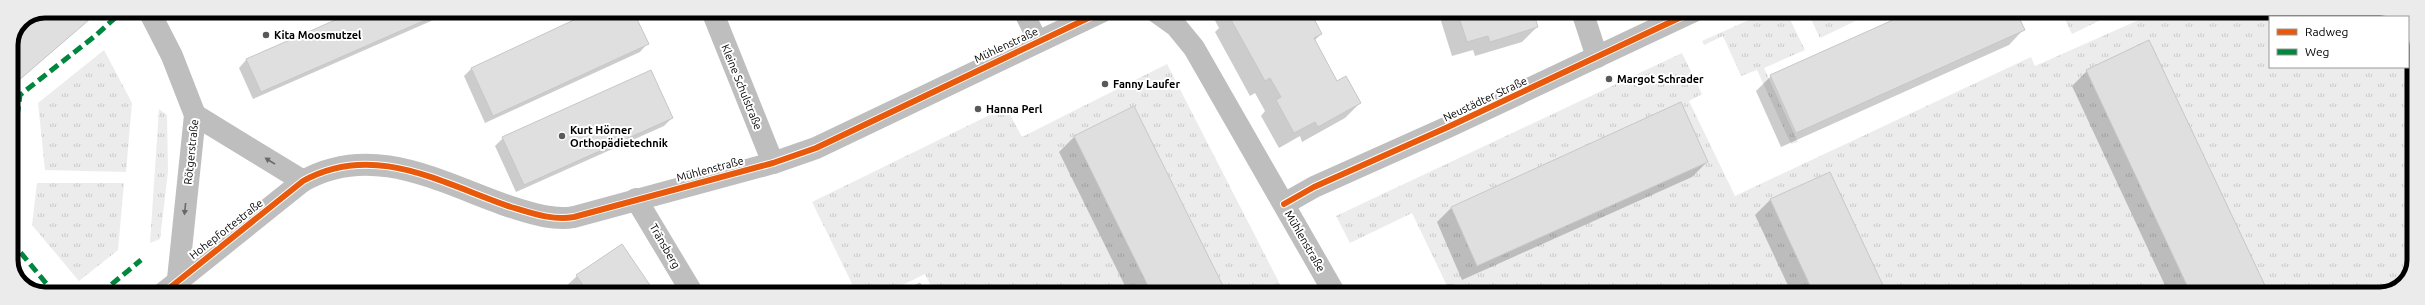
<svg xmlns="http://www.w3.org/2000/svg" width="2425" height="305" font-family="Ubuntu,sans-serif">
  <defs>
    <pattern id="grass-tufts" width="24" height="20" patternUnits="userSpaceOnUse"><rect width="24" height="20" fill="#ececec"/><path d="M3 7l-1-3M5 7V3M7 7l1-3M15 17l-1-3M17 17v-4M19 17l1-3" fill="none" stroke="#c9c9c9"/></pattern>
  </defs>
  <rect width="100%" height="100%" fill="#fff"/>
  <g fill="url(#grass-tufts)" fill-rule="evenodd">
    <path d="M1769 11H1786L1805 50 1764 68 1798 142 1791 144 1757 70 1741 76 1723 36 1704 45 1702 41Z"/>
    <path d="M1807 11H1876L1820 38Z"/>
    <path d="M2061 11H2114L2115 13 2072 34Z"/>
    <path d="M2159 11H2384L2396 17H2270V67H2408V29L2414 41V264L2403 285 2380 294H1887L1830 172 1770 200 1814 294H1451L1412 213 1350 243 1336 216 1682 53 1702 94 1689 101 1735 196 2031 57 2035 66ZM1681 103 1708 162 1477 266 1451 207Z"/>
    <path d="M104 50 132 103 126 172 45 170 38 103Z"/>
    <path d="M1167 64 1285 294H1227L1134 106 1074 136 1152 294H935L925 274 884 294H857L812 202 1006 107 1022 137Z"/>
    <path d="M159 109 167 115 168 172 160 239 150 243Z"/>
    <path d="M37 183H124L118 250 79 281 32 225Z"/>
  </g>
  <g fill="#0003">
    <path d="M45 11H95L96 13 11 87V45L21 21Z"/>
    <path d="M358 11H445L438 18 253 99 239 68 246 60Z"/>
    <path d="M595 11 647 44 640 52 485 123 464 76 471 69Z"/>
    <path d="M1210 11H1309L1321 34 1314 41 1337 82 1360 103 1345 118 1302 142 1300 136 1279 148 1261 116 1265 111 1255 93 1250 96 1215 32 1219 28Z"/>
    <path d="M1444 11H1532L1537 27 1522 42 1475 56 1473 50 1452 56 1441 21 1445 17Z"/>
    <path d="M2023 30 2009 45 1781 147 1756 91 1771 76Z"/>
    <path d="M2087 71 2268 294H2169L2072 86Z"/>
    <path d="M672 118 664 126 516 192 495 146 503 138Z"/>
    <path d="M1074 137 1226 294H1129L1059 152Z"/>
    <path d="M1707 162 1692 177 1462 280 1437 222 1451 208Z"/>
    <path d="M1830 173 1886 294H1792L1755 215 1770 200Z"/>
    <path d="M621 245 655 294H565L562 290 577 276Z"/>
  </g>
  <g fill="#dfdfdf" stroke="#c7c7c7">
    <path d="M45 11H96L97 13 11 87V45L21 21Z"/>
    <path d="M356 11H446L261 92 246 59Z"/>
    <path d="M593 11H633L649 44 493 116 471 68Z"/>
    <path d="M1233 11H1310L1322 34 1314 38 1337 81 1346 76 1361 103 1318 127 1315 122 1294 133 1276 100 1281 97 1270 78 1265 81 1229 16 1234 14Z"/>
    <path d="M1457 11H1533L1538 27 1490 42 1488 36 1467 42Z"/>
    <path d="M1913 11H2016L2025 30 1796 133 1770 75Z"/>
    <path d="M2149 40 2269 294H2191L2086 70Z"/>
    <path d="M651 70 673 118 524 185 502 137Z"/>
    <path d="M1681 102 1708 162 1477 266 1451 207Z"/>
    <path d="M1134 106 1227 294H1152L1074 136Z"/>
    <path d="M1830 172 1887 294H1814L1787 236 1770 199Z"/>
    <path d="M622 244 656 294H589L576 275Z"/>
    <path d="M920 283 925 294H898Z"/>
  </g>
  <g fill="none" stroke-linecap="round" stroke-linejoin="round">
    <g stroke="#bebebe" stroke-width="20">
      <path d="M1023 11 1038 41"/>
      <path d="M1450 294H1451"/>
    </g>
    <g stroke="#bebebe" stroke-width="22">
      <path d="M149 11 172 56 195 115 178 279"/>
      <path d="M712 11 773 163"/>
      <path d="M1155 11 1176 26 1194 48 1335 294"/>
      <path d="M1582 11 1597 57"/>
      <path d="M195 115 303 181"/>
      <path d="M636 199 693 294"/>
      <path d="M1284 204 1314 187 1448 127 1694 11"/>
      <path d="M162 294 303 181C374 141 443 184 511 207 531 213 553 221 574 217L773 163 816 148 1103 11"/>
    </g>
    <g stroke="#00873e" stroke-width="5" stroke-dasharray="10 5" stroke-linecap="butt">
      <path d="M2408 34 2414 46"/>
      <path d="M11 161 20 95 95 36 115 18"/>
      <path d="M11 241 55 294"/>
      <path d="M100 294 141 260"/>
    </g>
    <defs>
      <g id="cycleway">
        <path d="M1284 204 1314 187 1448 127 1694 11"/>
        <path d="M162 294 303 181C374 141 443 184 511 207 531 213 553 221 574 217L773 163 816 148 1103 11"/>
      </g>
    </defs>
    <use href="#cycleway" stroke="#fff" stroke-width="8"/>
    <use href="#cycleway" stroke="#e8590c" stroke-width="6"/>
  </g>
  <defs><path id="oneway-solid" d="M-6-.8H1V-3.2L6.5 0L1 3.2V.8H-6Z"/></defs>
  <g fill="#686868">
    <use href="#oneway-solid" transform="translate(270 161) rotate(-148)"/>
    <use href="#oneway-solid" transform="translate(185 209) rotate(96)"/>
  </g>
  <g fill="#595959" stroke="#fff" stroke-width="1.5">
    <circle cx="266" cy="35" r="4"/>
    <circle cx="1609" cy="79" r="4"/>
    <circle cx="1105" cy="84" r="4"/>
    <circle cx="978" cy="109" r="4"/>
    <circle cx="562" cy="136" r="4"/>
  </g>
  <g text-anchor="middle" stroke-width="4" stroke-linejoin="round" paint-order="stroke">
    <g font-size="11" font-weight="bold" fill="#000" stroke="#fff" text-anchor="start">
      <text x="274" y="39">Kita Moosmutzel</text>
      <text x="1617" y="83">Margot Schrader</text>
      <text x="1113" y="88">Fanny Laufer</text>
      <text x="986" y="113">Hanna Perl</text>
      <text x="570" y="134">Kurt Hörner<tspan x="570" dy="13">Orthopädietechnik</tspan></text>
    </g>
    <g font-size="11" fill="#000" stroke="#fff">
      <text transform="translate(1006 45) rotate(-25)" y="4">Mühlenstraße</text>
      <text transform="translate(742 87) rotate(68)" y="4">Kleine Schulstraße</text>
      <text transform="translate(1485 99) rotate(-25)" y="4">Neustädter Straße</text>
      <text transform="translate(191 152) rotate(-84)" y="4">Rötgerstraße</text>
      <text transform="translate(710 169) rotate(-15)" y="4">Mühlenstraße</text>
      <text transform="translate(226 229) rotate(-38)" y="4">Hohepfortestraße</text>
      <text transform="translate(1305 241) rotate(60)" y="4">Mühlenstraße</text>
      <text transform="translate(665 246) rotate(60)" y="4">Tränsberg</text>
    </g>
  </g>
  <path d="M0 0H2425V305H0ZM45 18H2380A27 27 0 0 1 2407 45V260A27 27 0 0 1 2380 287H45A27 27 0 0 1 18 260V45A27 27 0 0 1 45 18Z" fill="#ebebeb" fill-rule="evenodd"/>
  <path fill="none" stroke="#000" stroke-width="5" d="M45 18H2380A27 27 0 0 1 2407 45V260A27 27 0 0 1 2380 287H45A27 27 0 0 1 18 260V45A27 27 0 0 1 45 18Z"/>
  <rect x="2269" y="16" width="140" height="52" fill="#ffffff" stroke="#999999"/>
  <rect x="2277" y="29" width="20" height="6" fill="#e8590c" stroke="#999999"/>
  <text x="2305" y="36" font-size="12" fill="#000000">Radweg</text>
  <rect x="2277" y="49" width="20" height="6" fill="#00873e" stroke="#999999"/>
  <text x="2305" y="56" font-size="12" fill="#000000">Weg</text>
</svg>
